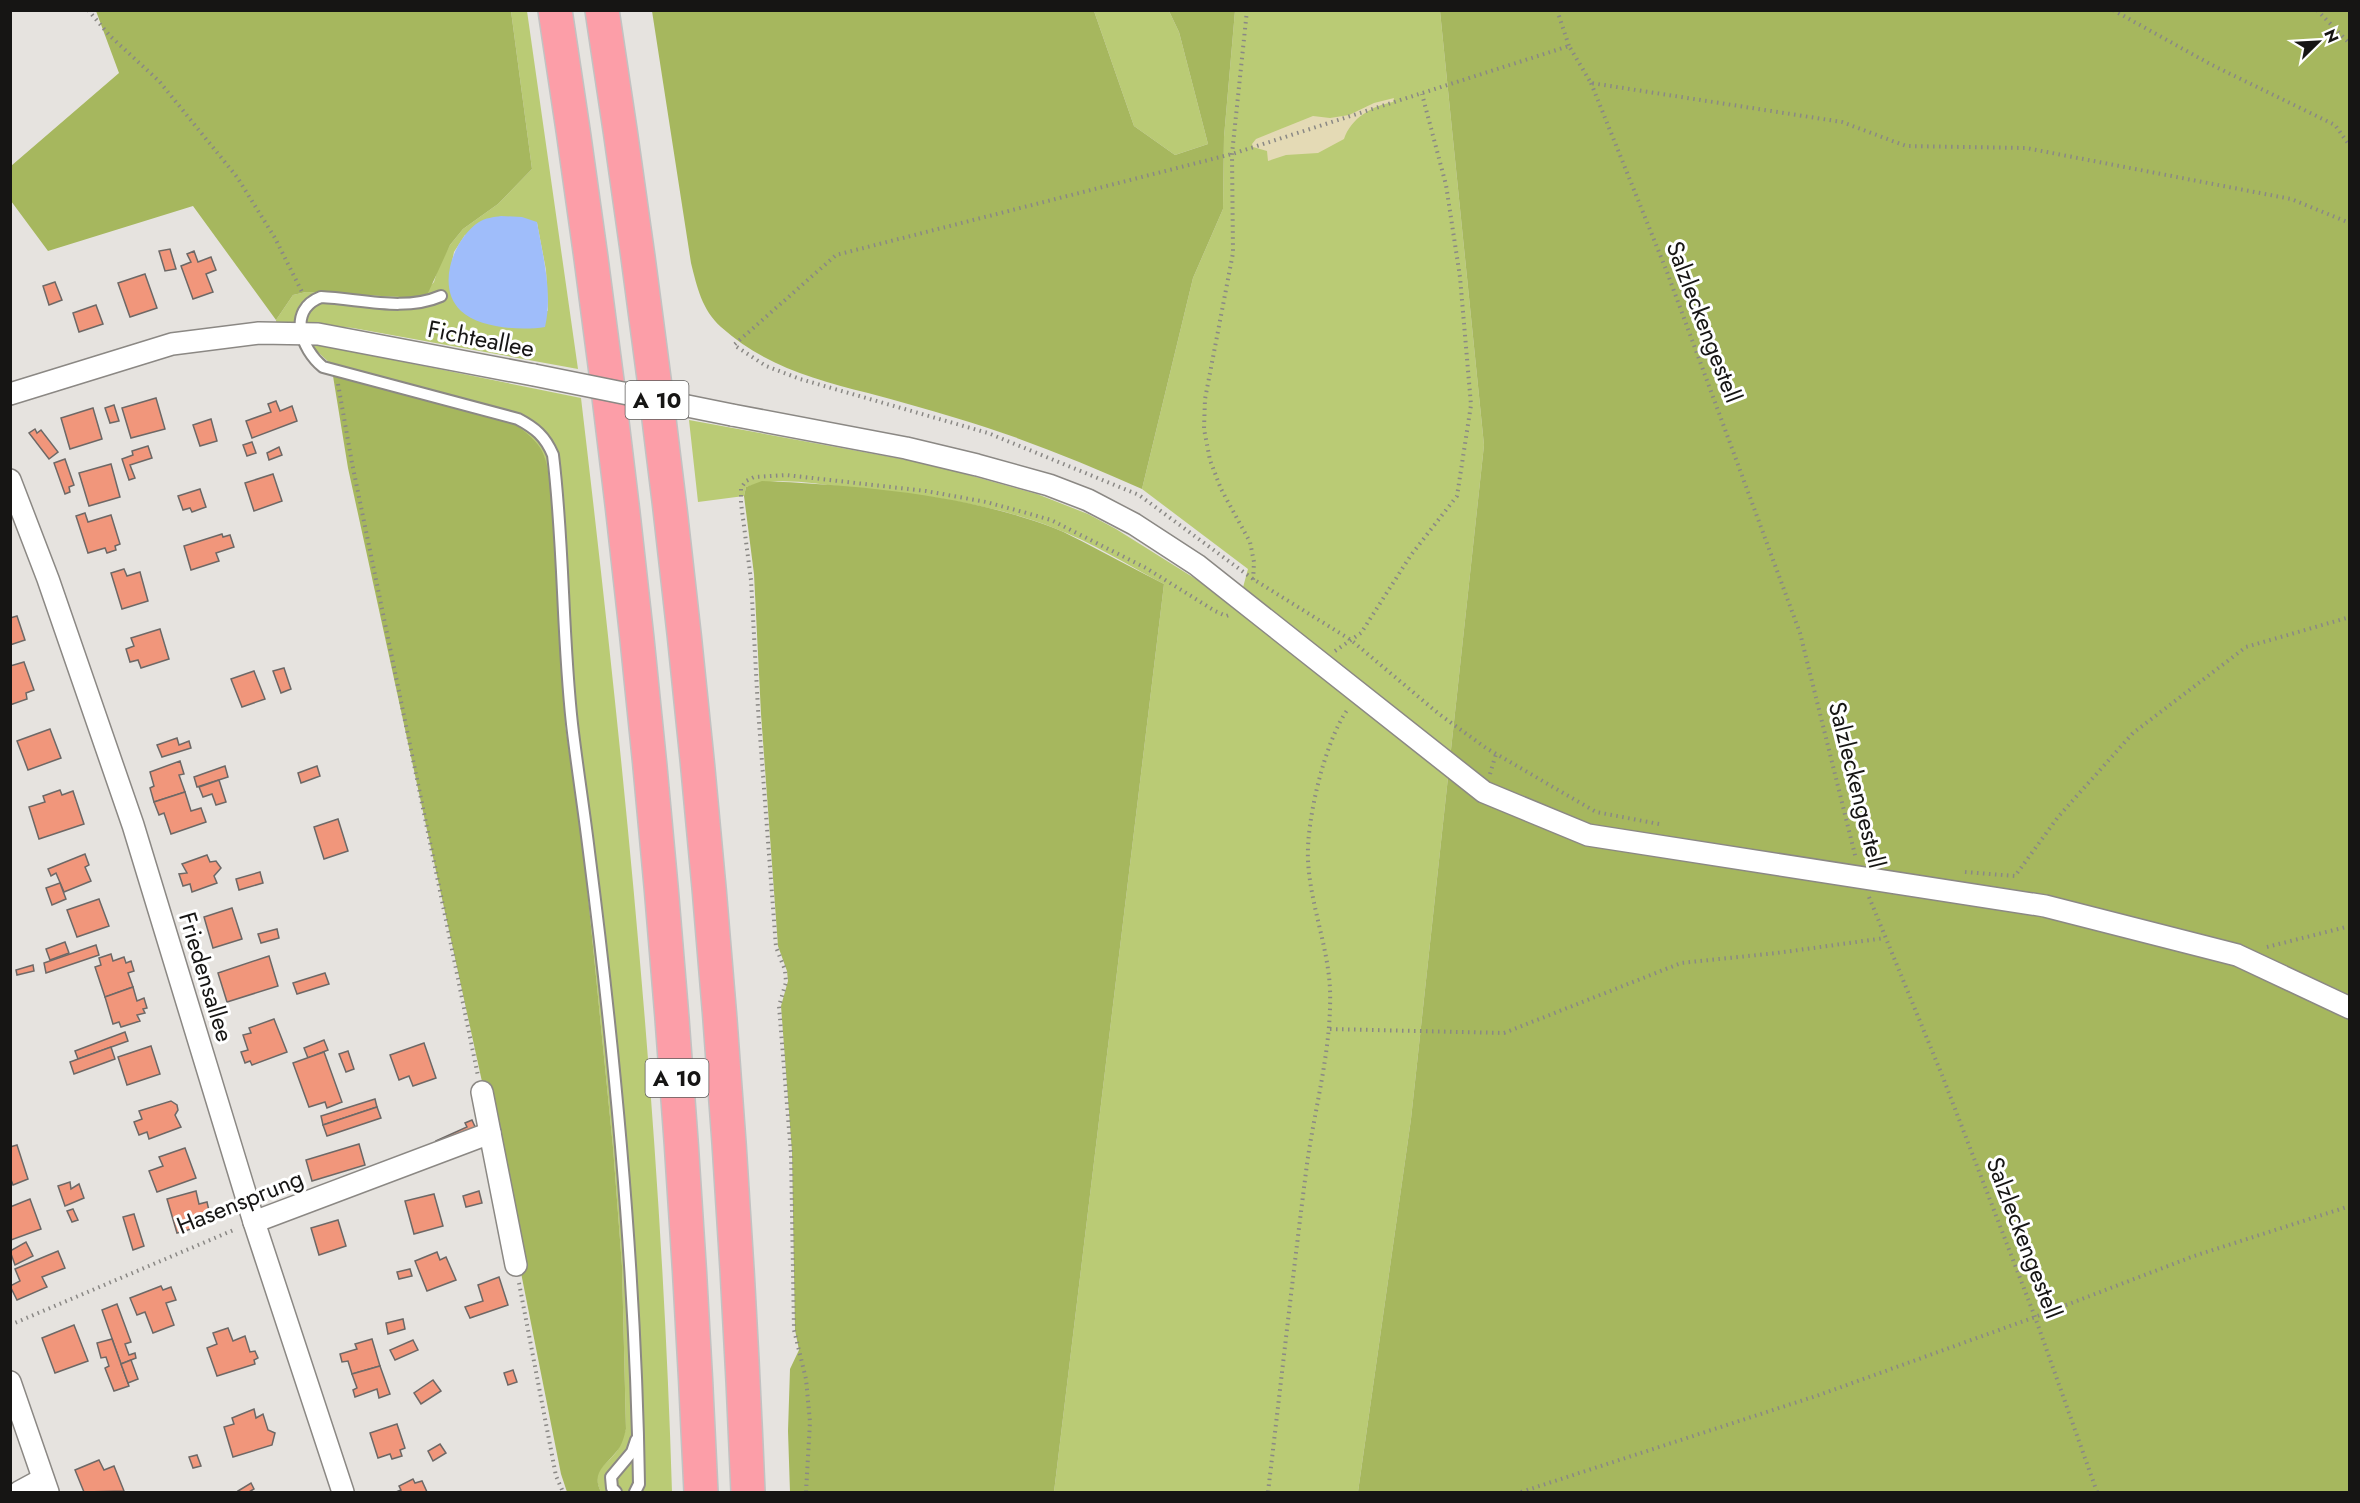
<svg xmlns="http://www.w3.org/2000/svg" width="2360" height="1503" font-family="Jost,sans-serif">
  <rect width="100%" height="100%" fill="#e6e3df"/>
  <g fill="#bacb75" fill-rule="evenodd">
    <path d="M511 11H527L578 369 353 328 304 323 311 341 345 350 581 398C624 762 661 1126 672 1492H601C590 1470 605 1467 617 1451 621 1445 623 1436 626 1429L622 1266 613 1147 583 846 565 724 492 418 333 376 331 364 311 346 278 338 276 320 293 295 306 292 419 298 434 282 438 268 450 245 463 229 498 204 532 169ZM537 223 546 270 548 311 449 276 454 252 465 235Z"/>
    <path d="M1094 11H1169L1179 32 1208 144 1175 155 1134 126Z"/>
    <path d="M1235 11H1440L1484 445 1411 1119 1358 1492H1054L1164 584C1129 566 1090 541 1054 528 988 502 916 494 845 487 812 484 778 476 746 487L744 496 698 502 689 420 929 464 1037 494 1088 514 1116 529 1234 603 1242 591 1248 569 1142 489 1193 278 1223 209 1224 137Z"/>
  </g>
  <g fill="#a6b75e">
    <path d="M96 11H511L532 169 498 204 463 229 450 245 428 293 419 298 306 292 293 295 276 320 193 206 48 251 11 201V166L119 73Z"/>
    <path d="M652 11H1094L1134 126 1175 155 1208 144 1179 32 1169 11H1235L1224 137 1223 209 1193 278 1142 489C1082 462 1020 437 956 418 927 409 898 401 868 393 813 379 765 366 721 327 702 310 697 287 691 263Z"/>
    <path d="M1440 11H2349V1492H1358L1411 1119 1484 445Z"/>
    <path d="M333 376 514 424C550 448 546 460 552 501L565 724 583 846 613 1147 622 1266 626 1429C624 1437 622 1445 617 1451 605 1466 591 1472 601 1492H567L561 1474 493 1132 348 468Z"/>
    <path d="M762 481C856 485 966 494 1054 528 1067 533 1079 540 1091 546 1115 559 1139 571 1164 584L1054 1492H790L788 1431 790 1369 799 1350 795 1330 792 1152 781 1006 788 981 787 971 778 946 761 714 754 574 744 496 746 487Z"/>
  </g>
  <path fill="#e4dab5" d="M1394 98 1393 102C1372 106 1351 118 1344 139L1318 153 1286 155 1268 161 1267 151 1253 147 1252 144 1256 139 1313 116 1330 118 1349 115 1374 103Z"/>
  <path fill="#9fbdfa" d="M501 216 522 217 537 222C543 257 553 293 545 327 521 331 479 328 461 311 435 287 454 238 479 222 485 218 494 217 501 216Z"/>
  <g fill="#f1967b" stroke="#6d6866" stroke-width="1.5">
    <path d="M170 249 176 269 165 271 159 251Z"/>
    <path d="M194 251 198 262 211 257 216 270 206 274 213 292 193 299 181 266 191 262 187 254Z"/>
    <path d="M145 274 157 308 130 317 118 283Z"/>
    <path d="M55 282 62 300 49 305 43 286Z"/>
    <path d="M96 305 103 324 79 332 73 313Z"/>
    <path d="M156 398 165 429 131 438 122 408Z"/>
    <path d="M276 401 280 411 292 406 297 421 252 438 246 421 271 412 268 404Z"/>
    <path d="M114 405 119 421 110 423 105 408Z"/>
    <path d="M93 408 102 439 70 449 61 418Z"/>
    <path d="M211 419 217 441 200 446 193 425Z"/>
    <path d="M35 429 37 433 41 430 58 452 49 459 29 433Z"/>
    <path d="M252 442 256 453 247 456 243 445Z"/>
    <path d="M148 446 152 458 130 465 135 478 129 480 122 459 133 455 132 451Z"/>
    <path d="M279 447 282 455 269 460 267 453Z"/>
    <path d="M65 459 74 485 69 487 70 492 65 494 54 463Z"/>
    <path d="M111 464 120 497 89 506 79 473Z"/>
    <path d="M273 474 282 501 254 511 245 483Z"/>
    <path d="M200 489 206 507 192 512 190 508 183 510 178 496Z"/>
    <path d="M85 513 88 522 111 515 120 544 115 546 116 550 107 553 105 548 88 553 76 516Z"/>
    <path d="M222 534 223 537 230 535 234 547 216 553 219 561 191 570 184 546Z"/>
    <path d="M124 569 127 576 140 572 148 601 122 609 111 573Z"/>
    <path d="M17 616 25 640 10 645V618Z"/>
    <path d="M160 629 169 659 141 668 138 660 130 662 126 649 134 646 131 638Z"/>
    <path d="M24 662 34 690 26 693 27 699 10 705V666Z"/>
    <path d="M284 668 291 689 281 693 273 671Z"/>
    <path d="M254 671 265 699 242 707 231 679Z"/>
    <path d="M50 729 61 758 28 770 17 741Z"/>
    <path d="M177 738 179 745 189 741 191 748 162 757 157 745Z"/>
    <path d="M180 761 184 774 179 775 185 792 154 802 150 788 154 786 150 772Z"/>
    <path d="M225 766 228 777 197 787 194 777Z"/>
    <path d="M317 766 320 776 301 783 298 773Z"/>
    <path d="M219 780 226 802 216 805 212 794 203 797 199 787Z"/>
    <path d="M60 790 62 795 73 791 84 824 39 839 29 807 45 802 43 796Z"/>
    <path d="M185 792 191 811 201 808 206 822 171 834 164 813 159 815 154 802Z"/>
    <path d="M338 819 348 851 324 859 314 827Z"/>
    <path d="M85 854 89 865 85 867 91 881 64 892 56 873 51 876 48 869Z"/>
    <path d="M207 855 210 862 216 861 221 868 214 876 217 883 192 892 190 884 183 886 179 874 187 873 182 864Z"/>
    <path d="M260 872 263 883 239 890 236 879Z"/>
    <path d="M60 883 66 899 52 905 46 888Z"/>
    <path d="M99 899 109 926 77 937 67 910Z"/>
    <path d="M232 908 242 939 213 948 204 917Z"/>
    <path d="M277 929 279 938 261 943 258 934Z"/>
    <path d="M65 942 69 953 50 960 46 949Z"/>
    <path d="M96 945 99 955 46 973 44 963Z"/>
    <path d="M111 954 113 961 124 957 126 963 131 961 134 971 128 973 133 987 105 997 95 967 101 965 99 958Z"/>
    <path d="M269 956 278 986 227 1002 218 973Z"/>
    <path d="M33 965 34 971 17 975 16 970Z"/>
    <path d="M325 973 329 984 297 994 293 983Z"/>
    <path d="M133 987 137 1001 144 998 147 1008 143 1009 145 1013 137 1015 140 1021 121 1027 119 1022 113 1024 105 997Z"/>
    <path d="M274 1019 287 1052 252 1065 250 1061 245 1063 241 1052 248 1050 243 1035 251 1033 249 1028Z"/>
    <path d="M125 1032 128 1041 78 1059 75 1051Z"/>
    <path d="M324 1040 328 1050 308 1058 304 1048Z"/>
    <path d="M424 1043 436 1078 413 1086 409 1076 399 1080 390 1055Z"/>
    <path d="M151 1046 160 1074 127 1085 118 1057Z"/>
    <path d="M111 1047 115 1059 74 1074 70 1062Z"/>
    <path d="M348 1051 354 1069 346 1072 339 1054Z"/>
    <path d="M324 1052 342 1102 327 1108 325 1102 309 1107 293 1063Z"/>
    <path d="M375 1099 377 1107 323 1125 321 1116Z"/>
    <path d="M171 1101 177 1105 178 1110 175 1115 181 1127 149 1139 147 1132 139 1135 134 1122 142 1119 139 1111Z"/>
    <path d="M377 1107 381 1118 327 1136 323 1125Z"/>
    <path d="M472 1120 477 1131 439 1148 436 1141 467 1127 465 1123Z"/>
    <path d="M359 1144 365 1165 312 1181 306 1160Z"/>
    <path d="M17 1145 28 1179 13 1185 10 1177V1147Z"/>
    <path d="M185 1148 196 1178 157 1192 149 1171 163 1166 159 1157Z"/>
    <path d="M70 1182 71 1189 79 1184 84 1198 65 1206 58 1186Z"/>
    <path d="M196 1191 199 1204 207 1202 210 1215 203 1217 205 1225 177 1233 167 1199Z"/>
    <path d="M479 1191 482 1203 466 1207 463 1196Z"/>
    <path d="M434 1194 443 1226 414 1234 405 1201Z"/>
    <path d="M30 1199 41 1229 11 1240 10 1207Z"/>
    <path d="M73 1209 78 1220 72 1222 67 1211Z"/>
    <path d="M134 1214 144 1246 133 1250 123 1217Z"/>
    <path d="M338 1220 346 1246 319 1255 311 1228Z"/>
    <path d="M26 1242 33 1256 15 1265 10 1251Z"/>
    <path d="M58 1251 65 1268 42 1277 47 1287 17 1300 10 1286 20 1281 15 1269Z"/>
    <path d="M437 1252 440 1260 446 1257 456 1280 427 1291 415 1261Z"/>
    <path d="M410 1269 412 1276 399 1279 397 1272Z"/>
    <path d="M499 1277 508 1305 470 1318 465 1307 483 1301 478 1285Z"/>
    <path d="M161 1286 163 1290 171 1287 176 1300 166 1303 174 1325 153 1333 145 1312 137 1315 130 1298Z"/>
    <path d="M117 1304 131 1342 125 1344 129 1355 135 1353 136 1358 121 1364 102 1310Z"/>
    <path d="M403 1319 405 1329 388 1334 386 1323Z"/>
    <path d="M74 1325 88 1361 55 1373 42 1338Z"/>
    <path d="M228 1328 233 1341 245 1336 250 1352 255 1351 258 1358 254 1360 255 1364 217 1376 207 1348 217 1344 213 1333Z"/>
    <path d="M112 1339 129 1386 114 1391 105 1368 109 1366 106 1357 101 1358 97 1343Z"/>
    <path d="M372 1339 380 1366 352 1374 348 1361 342 1362 340 1354 357 1349 355 1344Z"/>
    <path d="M413 1340 418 1350 395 1360 390 1350Z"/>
    <path d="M131 1360 138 1379 128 1383 121 1364Z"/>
    <path d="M380 1366 390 1394 379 1398 377 1389 355 1397 353 1390 357 1388 352 1374Z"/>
    <path d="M513 1370 517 1382 508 1385 504 1373Z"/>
    <path d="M433 1380 441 1391 421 1404 414 1393Z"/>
    <path d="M254 1409 256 1418 263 1414 268 1430 275 1433 272 1445 233 1457 224 1427 234 1424 232 1418Z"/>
    <path d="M397 1424 405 1448 400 1450 402 1456 392 1459 390 1454 378 1458 370 1433Z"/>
    <path d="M440 1444 446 1453 433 1461 428 1451Z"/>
    <path d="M197 1455 201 1466 193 1468 189 1457Z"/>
    <path d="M99 1460 104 1470 114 1466 124 1491 84 1492 75 1470Z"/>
    <path d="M413 1479 415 1483 422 1481 427 1492H396L401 1490 399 1486Z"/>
    <path d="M251 1483 254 1489 249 1492H239L238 1491Z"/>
  </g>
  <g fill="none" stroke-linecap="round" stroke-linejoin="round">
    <defs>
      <g id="lane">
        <path d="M441 296C404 312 361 299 321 297 287 310 301 349 323 367L518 419C535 428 545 436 553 455 564 544 562 634 572 724 577 767 584 810 589 852 616 1062 636 1273 639 1484L635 1492"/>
        <path d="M616 1492 612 1488 611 1477 632 1452 636 1440"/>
      </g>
      <g id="street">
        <path d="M10 394 172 344 259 333 318 334 534 375"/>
        <path d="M732 415 906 448 977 465 1049 485 1088 500 1134 524 1197 565 1484 792 1588 835 2045 906 2237 955 2350 1008"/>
        <path d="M10 480 48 579 133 825 254 1222 343 1492"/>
        <path d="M482 1092 516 1265"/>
        <path d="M254 1222 490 1133"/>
        <path d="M10 1382 48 1492"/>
        <path d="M19 1492 43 1479"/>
      </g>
      <g id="highway">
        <path d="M555 10C631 501 679 996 701 1492"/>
        <path d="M602 10C678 501 728 996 748 1492"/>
      </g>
    </defs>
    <use href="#lane" stroke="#8b8884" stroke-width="14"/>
    <use href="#street" stroke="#8b8884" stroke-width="24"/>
    <use href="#highway" stroke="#c2c2c2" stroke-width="36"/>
    <g stroke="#8a8885" stroke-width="4" stroke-dasharray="1.5 4.5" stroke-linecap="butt">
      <path d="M88 10 110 36 159 81 237 177 275 238 302 292"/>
      <path d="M1247 10 1232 154 1233 253 1205 399 1204 429 1210 460 1221 489 1250 542 1254 562 1253 581"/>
      <path d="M1557 10 1569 46"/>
      <path d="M2113 10 2210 64 2335 125 2350 146"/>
      <path d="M2317 10 2350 44"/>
      <path d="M1591 83 1667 272 1800 633 1856 859"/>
      <path d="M338 384 352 463 478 1076"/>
      <path d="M1335 651 1361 633 1411 555 1457 496 1471 405 1460 277 1446 185 1422 94"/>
      <path d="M1490 774 1496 754"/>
      <path d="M1659 824 1596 812 1486 748 1439 714 1351 640 1253 579 1139 495 988 433 800 379 766 366 734 345 836 255 1232 154 1569 46 1591 83 1842 122 1906 146 2026 148 2291 199 2350 223"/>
      <path d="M1965 872 2015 876 2058 817 2133 733 2246 647 2350 617"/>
      <path d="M1869 897 1942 1075 2035 1317 2097 1492"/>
      <path d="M2267 947 2350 926"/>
      <path d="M1330 1029 1504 1033 1681 963 1777 953 1885 938"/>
      <path d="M519 1283 556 1476 563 1492"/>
      <path d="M10 1325 236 1229"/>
      <path d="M806 1492 810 1422 806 1379 794 1330 791 1154 779 1006 786 982 785 970 776 947 758 709 751 580 741 503V488L746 481 754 477 786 475 926 491 986 502 1023 512 1051 520 1146 568 1215 611 1226 616 1229 615"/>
      <path d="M1268 1492C1281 1383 1293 1273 1307 1164 1315 1106 1332 1048 1330 989 1328 946 1310 904 1308 860 1306 821 1325 740 1348 709"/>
      <path d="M1521 1492 1819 1395 2035 1317 2194 1256 2350 1206"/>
    </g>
    <use href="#lane" stroke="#fff" stroke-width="10"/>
    <use href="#street" stroke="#fff" stroke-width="21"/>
    <use href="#highway" stroke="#fc9ea8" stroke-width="33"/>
    <defs>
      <path id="street-bridge" d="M534 375 732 415"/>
    </defs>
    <use href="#street-bridge" stroke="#8b8884" stroke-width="24" stroke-linecap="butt"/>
    <use href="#street-bridge" stroke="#fff" stroke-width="21"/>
  </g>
  <g text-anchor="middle" stroke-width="6" stroke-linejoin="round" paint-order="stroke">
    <g fill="#fff" stroke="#5c5b5a" stroke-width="1.5">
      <rect x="625.5" y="381" width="63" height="38" rx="4.5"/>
      <rect x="645.5" y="1059" width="63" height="38" rx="4.5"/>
    </g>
    <g font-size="22" font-weight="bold" fill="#161514">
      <text x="657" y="408">A 10</text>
      <text x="677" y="1086">A 10</text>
    </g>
    <g font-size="24" fill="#161514" stroke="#fff">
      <text transform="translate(1704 322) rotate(69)" y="8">Salzleckengestell</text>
      <text transform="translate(481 339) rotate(11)" y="8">Fichteallee</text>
      <text transform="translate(1857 785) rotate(76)" y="8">Salzleckengestell</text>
      <text transform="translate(206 977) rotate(73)" y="8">Friedensallee</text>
      <text transform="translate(240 1202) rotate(-22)" y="8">Hasensprung</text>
      <text transform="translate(2024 1238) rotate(69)" y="8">Salzleckengestell</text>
    </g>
  </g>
  <rect width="2360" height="1503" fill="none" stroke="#161514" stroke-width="24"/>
  <g transform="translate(2318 42) rotate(66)" stroke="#ffffff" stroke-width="4.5" paint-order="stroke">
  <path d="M0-4.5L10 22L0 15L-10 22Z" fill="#161514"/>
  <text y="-9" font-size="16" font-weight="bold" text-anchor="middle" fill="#161514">N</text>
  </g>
</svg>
